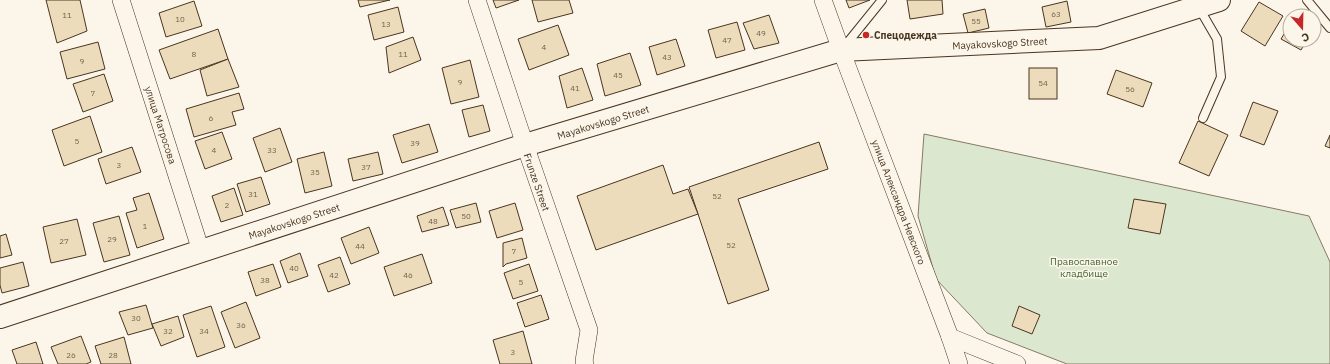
<svg xmlns="http://www.w3.org/2000/svg" width="1330" height="364" font-family="'IBM Plex Sans',sans-serif">
  <rect width="100%" height="100%" fill="#fbf6e9"/>
  <path fill="#dce7d0" stroke="#887966" d="M924 134 1309 216 1330 262V364H1067L987 333 936 279 918 216Z"/>
  <g fill="#ecdcbc" stroke="#4a3520">
    <path d="M46 0H80L87 31 57 43Z"/>
    <path d="M358 0H390L360 7Z"/>
    <path d="M493 0H519L496 8Z"/>
    <path d="M532 0H569L573 13 538 22Z"/>
    <path d="M846 0H870L849 8Z"/>
    <path d="M907 0H942L943 14 910 19Z"/>
    <path d="M194 1 202 26 166 37 159 13Z"/>
    <path d="M1067 1 1071 22 1046 27 1042 7Z"/>
    <path d="M1259 2 1283 16 1265 46 1241 31Z"/>
    <path d="M398 7 404 32 374 40 368 15Z"/>
    <path d="M985 9 989 28 968 33 963 14Z"/>
    <path d="M769 15 779 43 754 49 743 23Z"/>
    <path d="M737 22 745 50 716 58 708 30Z"/>
    <path d="M1290 24V40H1307L1301 50 1281 39Z"/>
    <path d="M558 25 569 55 529 70 518 39Z"/>
    <path d="M218 29 228 59 170 79 159 50Z"/>
    <path d="M413 37 421 60 389 73 386 47Z"/>
    <path d="M676 39 685 66 657 75 649 47Z"/>
    <path d="M98 42 105 69 67 79 60 52Z"/>
    <path d="M630 53 641 85 605 96 597 64Z"/>
    <path d="M228 59 239 87 207 96 200 70Z"/>
    <path d="M470 60 479 97 451 104 442 68Z"/>
    <path d="M582 68 593 100 567 108 559 76Z"/>
    <rect x="1029" y="68" width="28" height="31"/>
    <path d="M1116 70 1152 83 1143 107 1107 94Z"/>
    <path d="M104 74 113 101 83 112 73 84Z"/>
    <path d="M239 93 244 109 232 112 236 125 194 137 186 109Z"/>
    <path d="M1253 102 1278 111 1264 145 1240 136Z"/>
    <path d="M483 105 490 131 469 137 462 110Z"/>
    <path d="M90 116 102 152 64 166 52 130Z"/>
    <path d="M1198 121 1228 135 1209 176 1179 163Z"/>
    <path d="M429 124 438 152 402 163 393 135Z"/>
    <path d="M280 128 292 162 265 172 253 138Z"/>
    <path d="M222 132 232 159 205 169 195 141Z"/>
    <path d="M1330 135V148L1325 146Z"/>
    <path d="M819 142 828 169 738 199 769 290 728 304 689 187Z"/>
    <path d="M132 147 141 172 106 184 98 159Z"/>
    <path d="M324 152 332 186 305 193 297 159Z"/>
    <path d="M378 152 383 174 353 181 348 159Z"/>
    <path d="M663 165 673 194 688 189 698 214 596 250 577 196Z"/>
    <path d="M261 177 270 204 246 212 237 184Z"/>
    <path d="M234 188 243 215 221 222 212 196Z"/>
    <path d="M149 193 164 239 137 248 126 213 137 210 133 198Z"/>
    <path d="M1134 199 1166 204 1160 234 1128 228Z"/>
    <path d="M476 203 481 222 456 228 450 210Z"/>
    <path d="M515 203 523 230 497 238 489 211Z"/>
    <path d="M443 207 449 225 422 232 417 216Z"/>
    <path d="M119 216 130 255 104 262 93 223Z"/>
    <path d="M77 219 86 255 51 263 43 227Z"/>
    <path d="M369 227 379 253 351 264 341 238Z"/>
    <path d="M6 234 12 255 0 258V236Z"/>
    <path d="M522 238 527 258 506 264 503 267V243Z"/>
    <path d="M300 253 308 276 288 283 280 261Z"/>
    <path d="M422 254 432 283 394 296 384 267Z"/>
    <path d="M340 257 350 284 328 292 318 265Z"/>
    <path d="M23 262 29 286 2 293 0 285V268Z"/>
    <path d="M273 264 281 287 256 296 248 272Z"/>
    <path d="M529 264 538 291 513 299 504 273Z"/>
    <path d="M541 295 549 319 525 327 517 303Z"/>
    <path d="M246 302 260 338 235 348 221 312Z"/>
    <path d="M146 305 153 328 128 335 119 312Z"/>
    <path d="M211 306 225 347 197 357 183 315Z"/>
    <path d="M1019 306 1040 315 1032 334 1012 326Z"/>
    <path d="M178 316 184 337 161 346 152 324Z"/>
    <path d="M523 331 532 364H500L493 340Z"/>
    <path d="M81 336 91 362 86 364H58L51 347Z"/>
    <path d="M124 337 131 364H101L95 346Z"/>
    <path d="M36 342 43 364H17L12 350Z"/>
  </g>
  <g fill="none" stroke-linecap="round" stroke-linejoin="round">
    <defs>
      <g id="lane">
        <path d="M1307 0 1330 28"/>
        <path d="M1199 8 1217 39 1221 77 1203 118"/>
        <path d="M844 47 882 0"/>
      </g>
      <g id="street">
        <path d="M121 0 201 251"/>
        <path d="M477 0 525 145 589 330 584 361 585 364"/>
        <path d="M823 0 841 50 950 337 1017 364"/>
        <path d="M950 337 959 364"/>
      </g>
      <path id="secondary" d="M0 317 525 145 841 50 1099 38 1219 0"/>
    </defs>
    <use href="#lane" stroke="#4a3520" stroke-width="10"/>
    <use href="#street" stroke="#4a3520" stroke-width="18"/>
    <use href="#secondary" stroke="#4a3520" stroke-width="24"/>
    <use href="#lane" stroke="#fbf6e9" stroke-width="8"/>
    <use href="#street" stroke="#fbf6e9" stroke-width="17"/>
    <use href="#secondary" stroke="#fbf6e9" stroke-width="22"/>
  </g>
  <circle fill="#c62828" stroke="#fbf6e9" stroke-width="1.5" cx="866" cy="35" r="4"/>
  <g text-anchor="middle" stroke-width="3" stroke-linejoin="round" paint-order="stroke">
    <g font-size="8" fill="#725f47">
      <text x="1056" y="17">63</text>
      <text x="67" y="18">11</text>
      <text x="180" y="22">10</text>
      <text x="976" y="24">55</text>
      <text x="386" y="27">13</text>
      <text x="761" y="36">49</text>
      <text x="727" y="43">47</text>
      <text x="544" y="50">4</text>
      <text x="194" y="57">8</text>
      <text x="403" y="57">11</text>
      <text x="667" y="60">43</text>
      <text x="82" y="64">9</text>
      <text x="618" y="78">45</text>
      <text x="460" y="85">9</text>
      <text x="1043" y="86">54</text>
      <text x="575" y="91">41</text>
      <text x="1130" y="92">56</text>
      <text x="93" y="96">7</text>
      <text x="211" y="121">6</text>
      <text x="77" y="144">5</text>
      <text x="415" y="146">39</text>
      <text x="214" y="153">4</text>
      <text x="272" y="153">33</text>
      <text x="119" y="168">3</text>
      <text x="366" y="170">37</text>
      <text x="315" y="175">35</text>
      <text x="253" y="197">31</text>
      <text x="717" y="199">52</text>
      <text x="227" y="208">2</text>
      <text x="466" y="219">50</text>
      <text x="433" y="224">48</text>
      <text x="145" y="229">1</text>
      <text x="112" y="242">29</text>
      <text x="64" y="244">27</text>
      <text x="731" y="248">52</text>
      <text x="360" y="249">44</text>
      <text x="514" y="254">7</text>
      <text x="294" y="271">40</text>
      <text x="334" y="278">42</text>
      <text x="408" y="278">46</text>
      <text x="265" y="283">38</text>
      <text x="521" y="285">5</text>
      <text x="136" y="321">30</text>
      <text x="241" y="328">36</text>
      <text x="168" y="334">32</text>
      <text x="204" y="334">34</text>
      <text x="513" y="355">3</text>
      <text x="71" y="358">26</text>
      <text x="113" y="358">28</text>
    </g>
    <g font-size="10" font-weight="bold" fill="#4a3520" stroke="#fbf6e9" text-anchor="start">
      <text x="874" y="39">Спецодежда</text>
    </g>
    <g font-size="10" fill="#4a3520" stroke="#fbf6e9">
      <text transform="translate(1000 43) rotate(-3)" y="4">Mayakovskogo Street</text>
      <text transform="translate(603 122) rotate(-17)" y="4">Mayakovskogo Street</text>
      <text transform="translate(161 125) rotate(72)" y="4">улица Матросова</text>
      <text transform="translate(537 182) rotate(71)" y="4">Frunze Street</text>
      <text transform="translate(899 202) rotate(69)" y="4">улица Александра Невского</text>
      <text transform="translate(294 221) rotate(-18)" y="4">Mayakovskogo Street</text>
    </g>
    <g font-size="10" fill="#436837" stroke="#fbf6e9">
      <text x="1084" y="265">Православное<tspan x="1084" dy="12">кладбище</tspan></text>
    </g>
  </g>
  <g transform="translate(1302 28) rotate(160)"><circle r="19" fill="#fbf6e9" stroke="#b4a999"/>
  <path d="M0-3L7 15L0 10L-7 15Z" fill="#c62828"/>
  <text y="-6" font-size="11" font-weight="bold" text-anchor="middle" fill="#4a3520">С</text>
  </g>
</svg>
